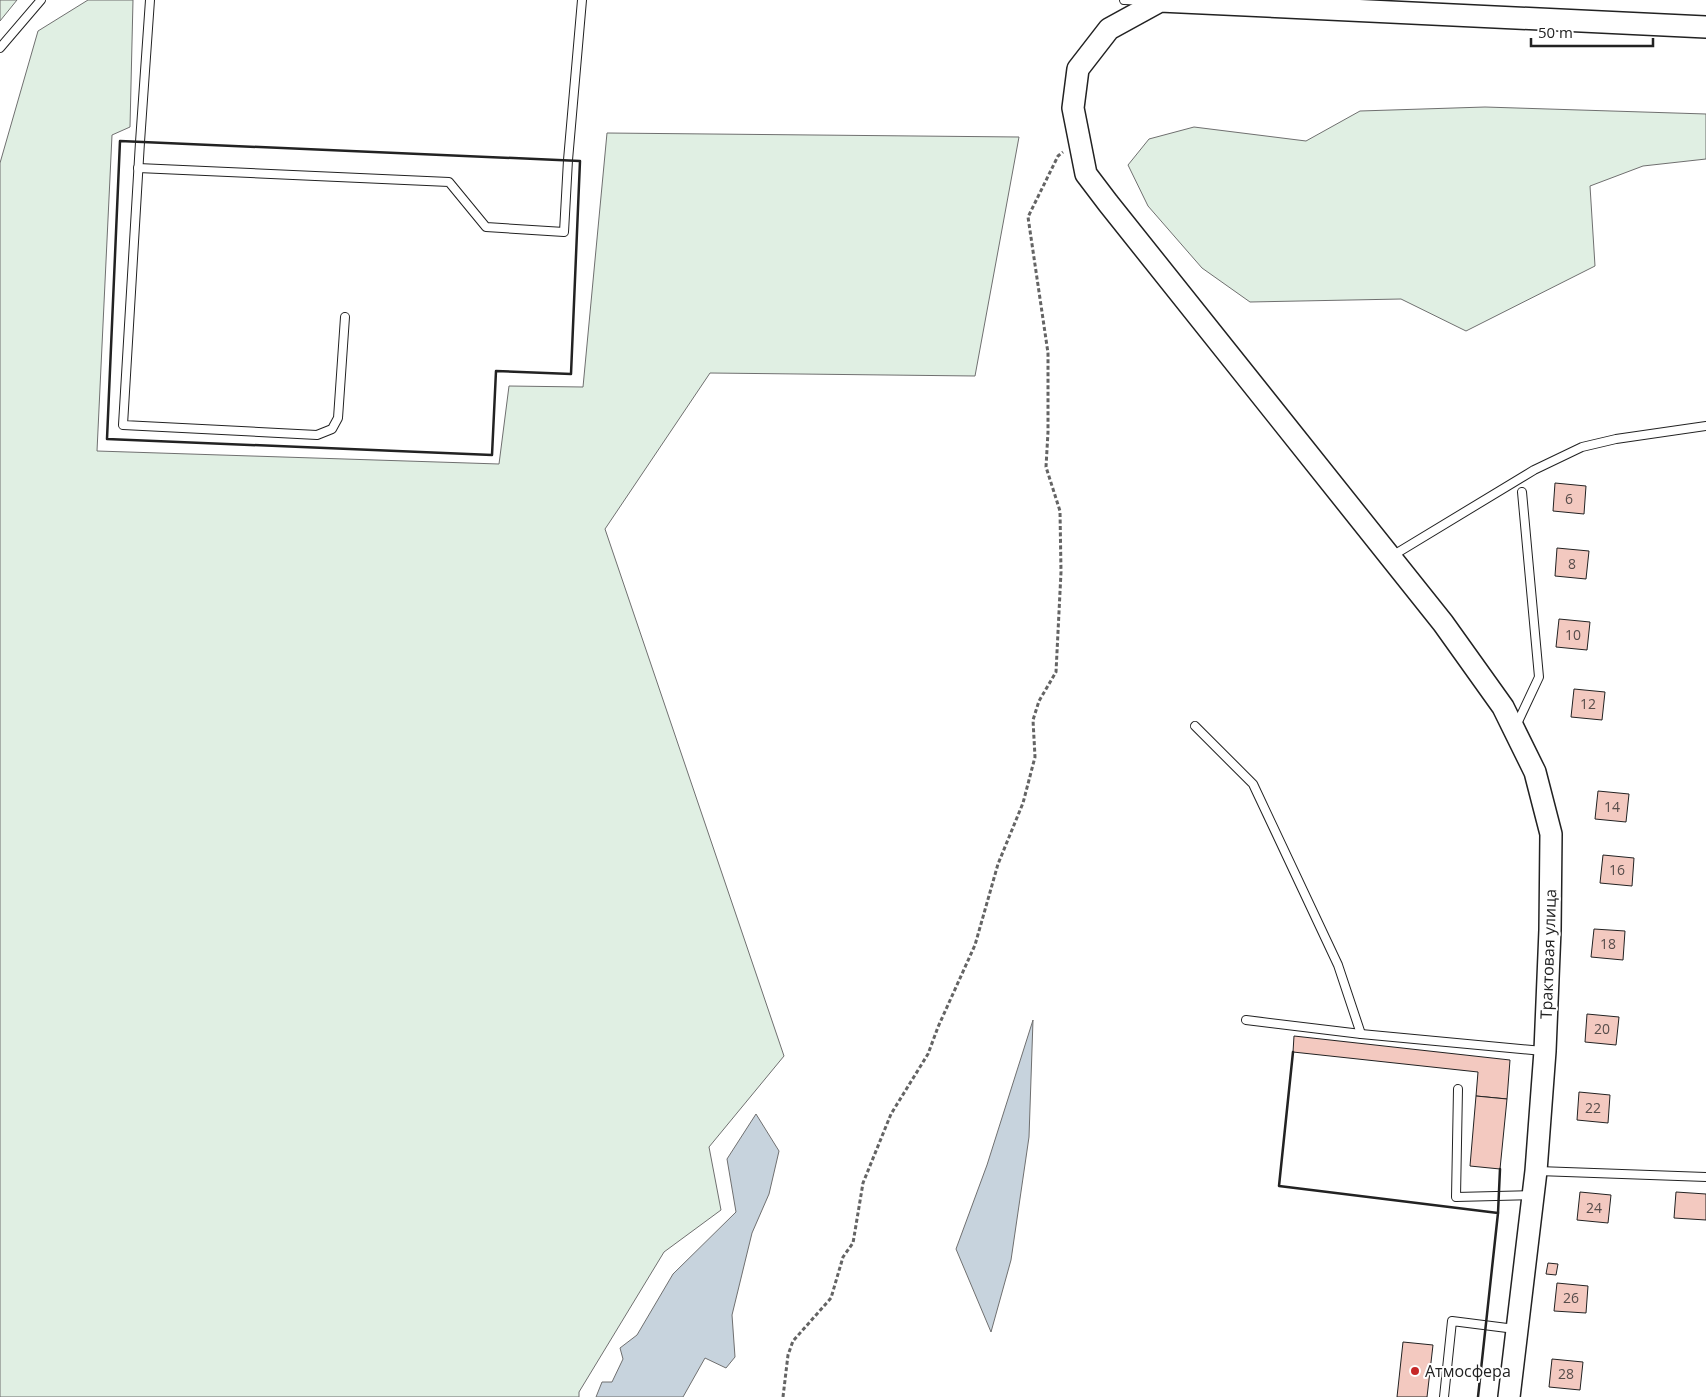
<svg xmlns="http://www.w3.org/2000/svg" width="1706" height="1397" font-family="'Open Sans',sans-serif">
  <rect width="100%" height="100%" fill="#fff"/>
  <g fill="#e0efe3" stroke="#6f6f6f">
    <path d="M0 0H17L0 21Z"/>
    <path d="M88 0H133L130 127 112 135 97 451 499 464 509 386 583 387 607 133 1019 137 975 376 710 373 605 529 784 1056 709 1147 721 1210 664 1252 579 1392V1397H0V163L38 31Z"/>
    <path d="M1485 107 1706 114V159L1643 166 1590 186 1595 266 1466 331 1401 299 1250 302 1202 268 1148 206 1128 165 1149 139 1194 127 1306 141 1360 111Z"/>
  </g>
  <g fill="#c7d3dd" stroke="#6f6f6f">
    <path d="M1033 1020 1029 1137 1011 1260 991 1332 956 1249 987 1165Z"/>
    <path d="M756 1114 779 1151 769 1194 752 1233 732 1315 735 1357 726 1368 705 1358 683 1397H596L602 1382H612L623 1359 620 1348 637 1335 673 1274 736 1212 727 1159Z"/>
  </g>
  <g fill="#f3c9c0" stroke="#222">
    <path d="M1555 483 1586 486 1584 514 1553 511Z"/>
    <path d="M1557 548 1589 551 1586 579 1555 576Z"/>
    <path d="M1559 619 1590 622 1587 650 1556 647Z"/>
    <path d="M1574 689 1605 692 1602 720 1571 717Z"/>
    <path d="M1598 791 1629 794 1626 822 1595 819Z"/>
    <path d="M1603 855 1634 858 1632 886 1600 883Z"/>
    <path d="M1594 929 1625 931 1623 960 1591 957Z"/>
    <path d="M1587 1014 1619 1017 1616 1045 1585 1042Z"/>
    <path d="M1294 1036 1510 1060 1507 1099 1476 1096 1478 1072 1293 1052Z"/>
    <path d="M1579 1092 1610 1095 1608 1123 1577 1120Z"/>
    <path d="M1476 1096 1507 1099 1500 1169 1470 1166Z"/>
    <path d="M1580 1192 1611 1195 1608 1223 1577 1220Z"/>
    <path d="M1676 1192 1706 1194V1220L1674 1218Z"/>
    <path d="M1548 1263 1558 1264 1556 1275 1546 1274Z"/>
    <path d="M1557 1283 1588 1286 1586 1313 1554 1311Z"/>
    <path d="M1403 1342 1433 1345 1427 1397H1397Z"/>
    <path d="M1552 1359 1583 1362 1580 1390 1549 1387Z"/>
  </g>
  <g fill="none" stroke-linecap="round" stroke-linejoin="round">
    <defs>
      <g id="lane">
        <path d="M150 0 140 142 123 425 317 435 332 429 338 418 345 317"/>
        <path d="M1124 0 1147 1"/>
        <path d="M0 48 41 0"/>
        <path d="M138 168 449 182 486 227 564 232 568 160 582 0"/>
        <path d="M1392 556 1534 470 1582 447 1616 439 1706 426"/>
        <path d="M1195 726 1253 784 1338 965 1361 1034"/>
        <path d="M1516 726 1539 677 1522 492"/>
        <path d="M1246 1020 1361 1034 1543 1051"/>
        <path d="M1458 1089 1456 1197 1531 1195"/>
        <path d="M1538 1171 1706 1177"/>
        <path d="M1444 1397 1452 1321 1515 1329"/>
      </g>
      <path id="secondary" d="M1509 1397 1536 1171 1545 1051 1550 930 1551 834 1535 772 1503 707 1443 623 1108 203 1086 174 1073 108 1078 69 1109 29 1160 1 1706 27"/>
    </defs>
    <use href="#lane" stroke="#222" stroke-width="10"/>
    <use href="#secondary" stroke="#222" stroke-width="24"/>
    <path stroke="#646464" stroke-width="3" stroke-dasharray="4 2.5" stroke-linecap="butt" d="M783 1397 788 1355 793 1341 831 1298 843 1257 853 1243 863 1183 891 1114 928 1054 938 1027 975 945 998 864 1023 803 1035 757 1033 720 1039 701 1056 672 1061 572 1060 511 1046 467 1048 432V353L1028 217 1058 156 1063 152"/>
    <use href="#lane" stroke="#fff" stroke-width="8"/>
    <use href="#secondary" stroke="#fff" stroke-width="21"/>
    <g stroke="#222" stroke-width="2.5">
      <path d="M120 141 580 161 571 374 496 371 492 455 107 439Z"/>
      <path d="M1293 1052 1279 1186 1498 1213 1478 1397"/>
      <path d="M1498 1213 1500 1169"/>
    </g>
  </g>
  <circle fill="#c62828" stroke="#fff" stroke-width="2" cx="1415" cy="1371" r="5"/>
  <g text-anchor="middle" stroke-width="4" stroke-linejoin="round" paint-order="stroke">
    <g font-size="14" fill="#564c4a">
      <text x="1569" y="504">6</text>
      <text x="1572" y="569">8</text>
      <text x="1573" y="640">10</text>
      <text x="1588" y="709">12</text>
      <text x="1612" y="812">14</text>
      <text x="1617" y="875">16</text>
      <text x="1608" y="949">18</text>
      <text x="1602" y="1034">20</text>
      <text x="1593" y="1113">22</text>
      <text x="1594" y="1213">24</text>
      <text x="1571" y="1303">26</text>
      <text x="1566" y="1379">28</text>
    </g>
    <g font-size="16" fill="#222" stroke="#fff">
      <text transform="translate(1548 954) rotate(-88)" y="6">Трактовая улица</text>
    </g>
    <g font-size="16" fill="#222" stroke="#fff" text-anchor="start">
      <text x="1425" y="1377">Атмосфера</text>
    </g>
  </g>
  <path d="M1531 38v8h122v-8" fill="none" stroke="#222222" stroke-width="2.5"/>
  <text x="1538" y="38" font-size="15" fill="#222222" stroke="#ffffff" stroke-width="4" paint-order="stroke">50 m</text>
</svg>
